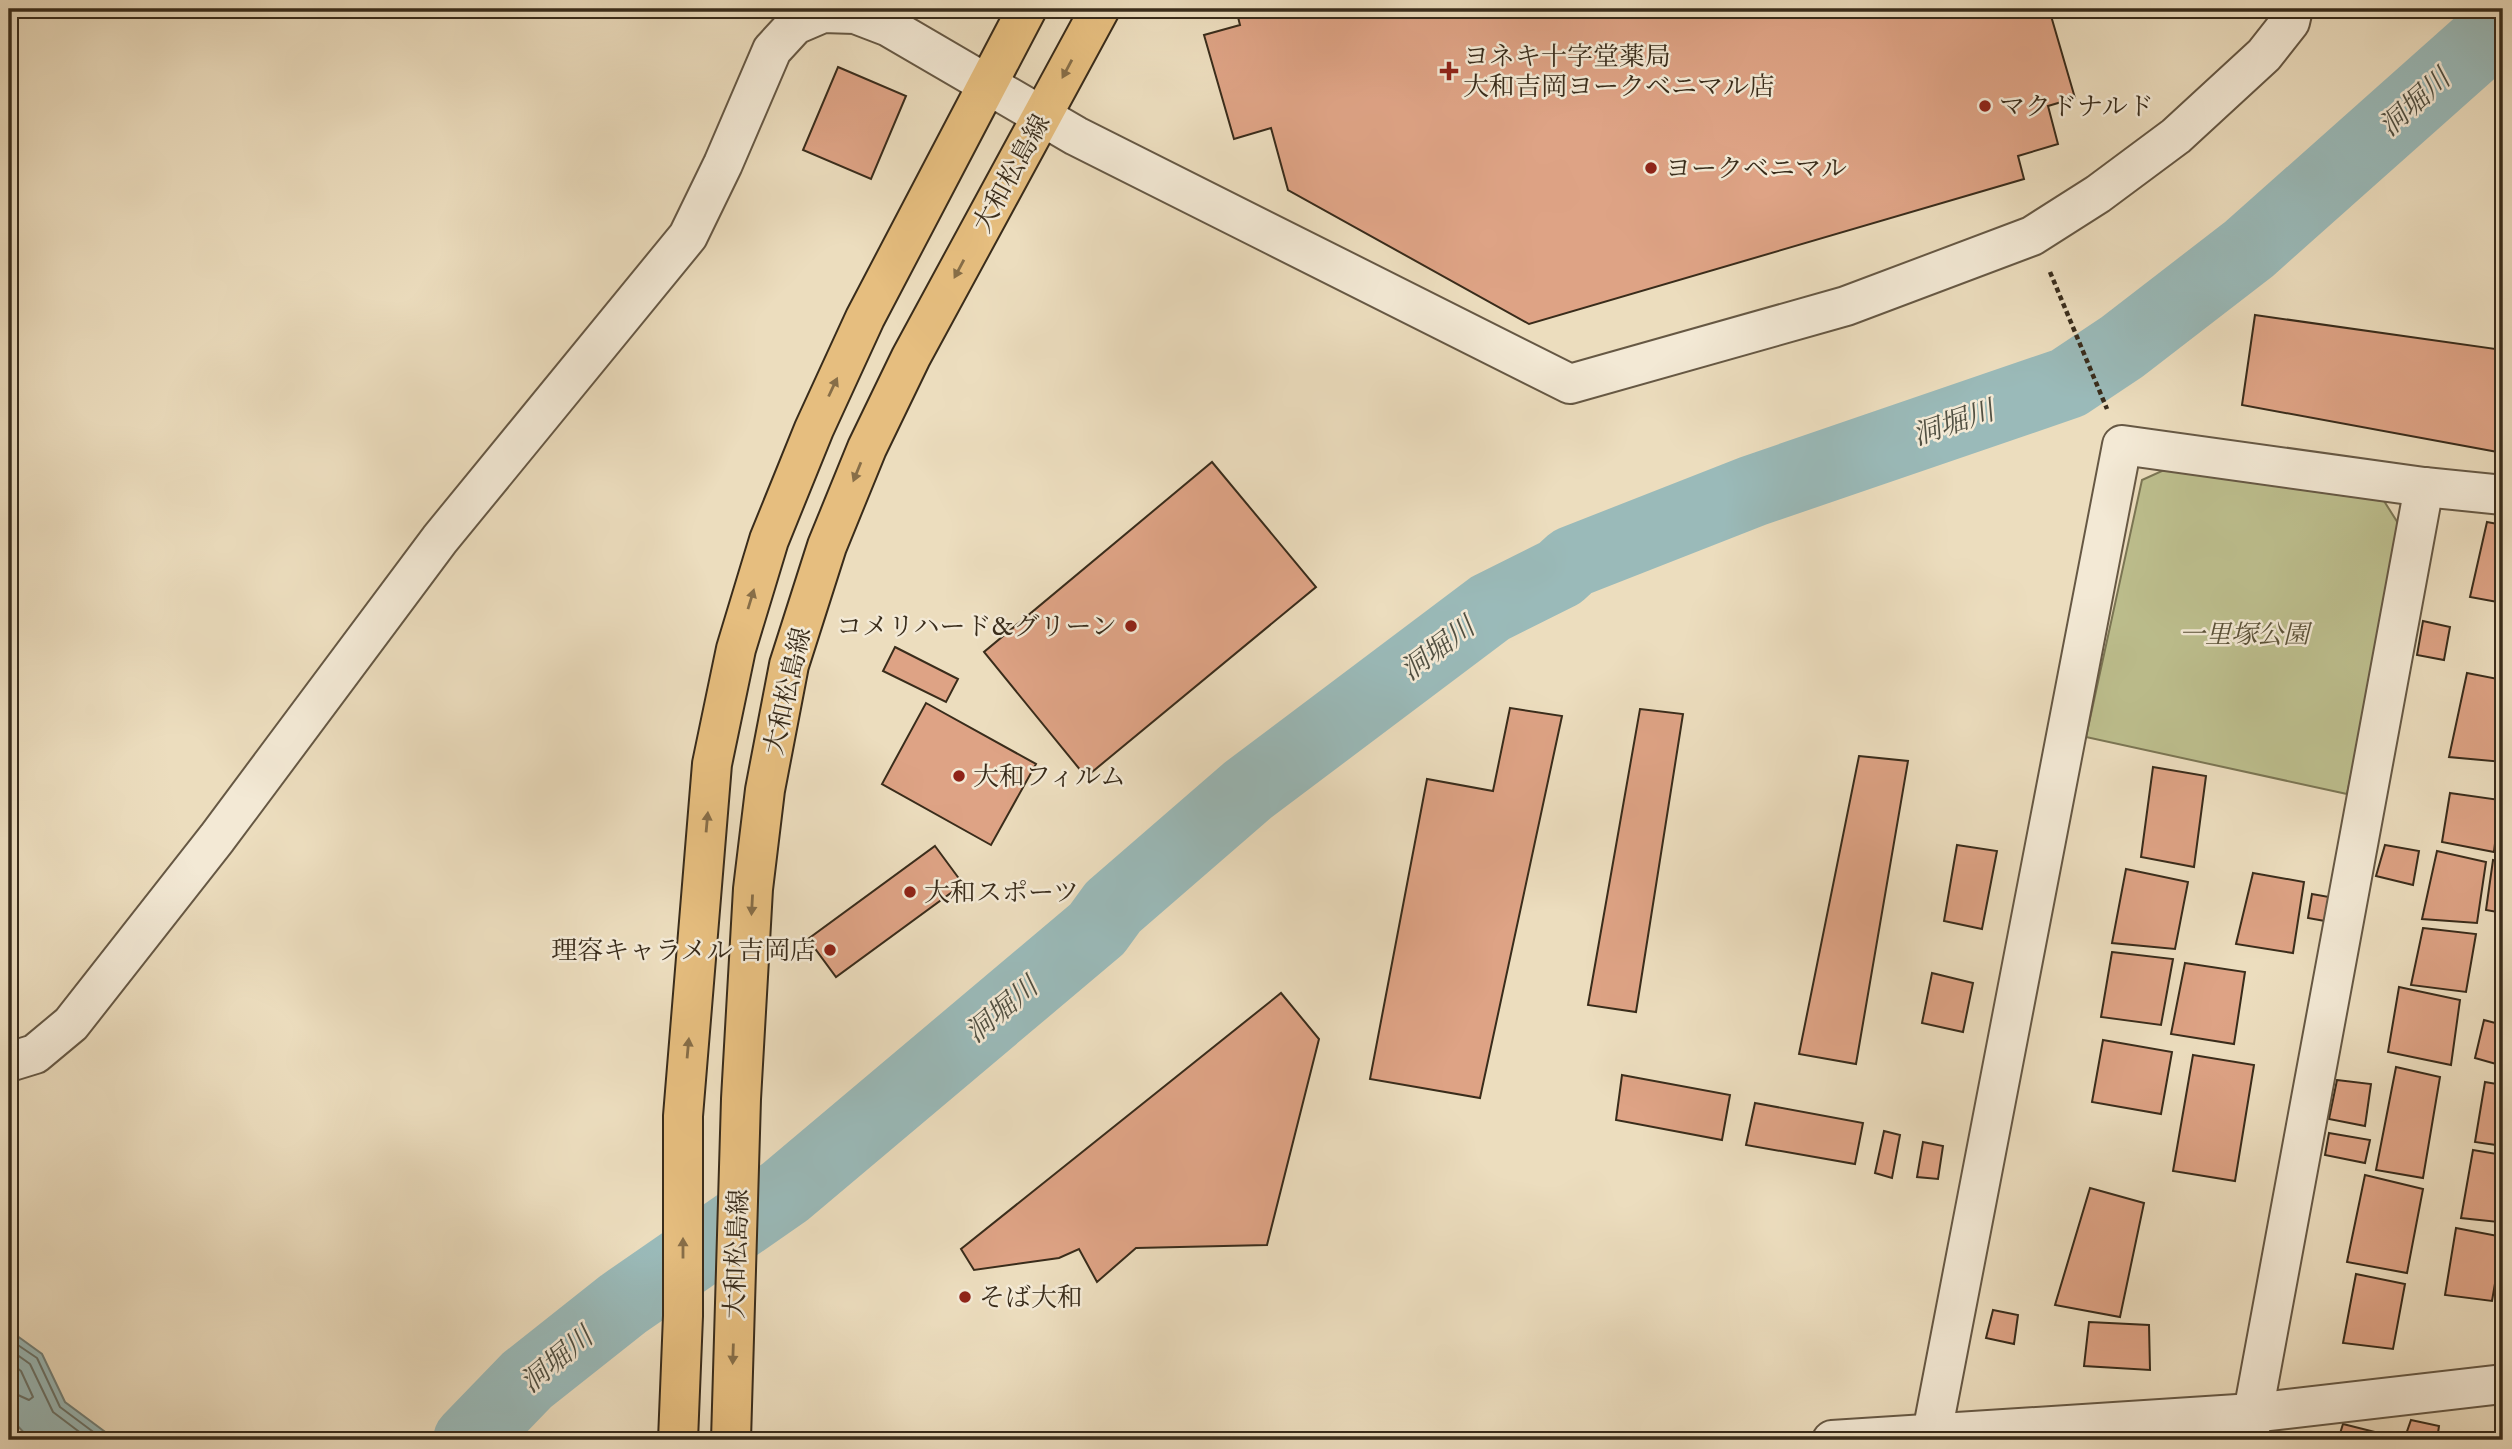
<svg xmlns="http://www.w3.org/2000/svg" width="2512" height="1449" font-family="'IM FELL Great Primer','Noto Serif JP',serif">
  <rect width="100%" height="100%" fill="#ecddbe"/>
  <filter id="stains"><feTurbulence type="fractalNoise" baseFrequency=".00286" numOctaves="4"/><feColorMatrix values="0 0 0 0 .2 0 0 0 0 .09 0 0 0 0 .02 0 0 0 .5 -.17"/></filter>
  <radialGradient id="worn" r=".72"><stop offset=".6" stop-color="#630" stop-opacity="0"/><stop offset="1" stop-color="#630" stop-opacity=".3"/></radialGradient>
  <path fill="#bdbf8e" stroke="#7b7654" stroke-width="2" d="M2164 470 2384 501 2403 531 2347 794 2086 737 2142 480Z"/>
  <path fill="#9abab9" stroke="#73817a" stroke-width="2" d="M9 1330 42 1354 65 1402 116 1440H31L9 1417Z"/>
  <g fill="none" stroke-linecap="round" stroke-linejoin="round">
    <g stroke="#6a736a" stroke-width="2">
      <path d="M9 1339 37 1358 60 1407 104 1440"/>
      <path d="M9 1349 30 1364 53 1412 90 1440"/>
      <path d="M9 1362 21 1371 33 1397 29 1400 18 1395 9 1394"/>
    </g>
    <path stroke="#9abab9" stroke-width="72" d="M469 1440 527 1380 623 1304 785 1192 1097 929 1113 907 1248 790 1490 608 1560 573 1572 562 1753 491 2068 383 2122 347 2249 249 2503 23"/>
  </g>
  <g fill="#dea385" stroke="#392c1b" stroke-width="2">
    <path d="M1236 9H2049L2075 98 2048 106 2058 144 2018 156 2024 179 1529 324 1288 190 1271 128 1234 139 1204 35 1240 25Z"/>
    <path d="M838 67 906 96 871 179 803 150Z"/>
    <path d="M2255 315 2503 350V453L2242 405Z"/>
    <path d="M1212 462 1316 587 1086 777 984 652Z"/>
    <path d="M2487 522 2503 525V603L2470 597Z"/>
    <path d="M2423 621 2450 627 2444 660 2417 655Z"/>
    <path d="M895 647 958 679 946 702 883 671Z"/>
    <path d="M2467 673 2503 680V762L2449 757Z"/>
    <path d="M926 703 1036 764 991 845 882 784Z"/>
    <path d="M1510 708 1562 716 1480 1098 1370 1079 1427 779 1493 791Z"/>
    <path d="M1640 709 1683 714 1636 1012 1588 1005Z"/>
    <path d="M1859 756 1908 761 1856 1064 1799 1054Z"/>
    <path d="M2153 767 2206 776 2194 867 2141 857Z"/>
    <path d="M2450 793 2500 800 2494 852 2442 842Z"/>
    <path d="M1957 845 1997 851 1982 929 1944 921Z"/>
    <path d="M2385 845 2419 851 2413 885 2376 876Z"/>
    <path d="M935 846 963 884 836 977 808 939Z"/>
    <path d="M2437 851 2486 862 2477 923 2422 919Z"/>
    <path d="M2493 860 2503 862V913L2486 910Z"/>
    <path d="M2126 869 2188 882 2175 949 2112 943Z"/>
    <path d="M2253 873 2304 882 2293 953 2236 944Z"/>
    <path d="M2312 894 2329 897 2325 921 2308 918Z"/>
    <path d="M2423 928 2476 934 2466 992 2411 985Z"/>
    <path d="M2112 952 2173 959 2161 1025 2101 1017Z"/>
    <path d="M2185 963 2245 972 2234 1044 2171 1034Z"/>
    <path d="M1932 973 1973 983 1963 1032 1922 1023Z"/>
    <path d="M2399 987 2460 1000 2451 1065 2388 1052Z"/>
    <path d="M1281 993 1319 1039 1267 1245 1136 1248 1097 1282 1079 1249 1059 1258 974 1270 961 1249Z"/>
    <path d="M2484 1020 2503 1025V1066L2475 1058Z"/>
    <path d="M2103 1040 2172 1052 2161 1114 2092 1102Z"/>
    <path d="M2193 1055 2254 1065 2235 1181 2173 1171Z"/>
    <path d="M2396 1067 2440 1077 2423 1178 2376 1170Z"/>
    <path d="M1622 1075 1730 1095 1722 1140 1616 1120Z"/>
    <path d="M2337 1080 2371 1084 2365 1126 2329 1119Z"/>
    <path d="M2485 1082 2503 1085V1146L2475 1142Z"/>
    <path d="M1755 1103 1863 1123 1855 1164 1746 1145Z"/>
    <path d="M1884 1131 1900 1135 1892 1178 1875 1173Z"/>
    <path d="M2329 1133 2370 1140 2365 1163 2325 1155Z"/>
    <path d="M1923 1142 1943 1146 1938 1179 1917 1177Z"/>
    <path d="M2473 1150 2503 1155V1191L2498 1222 2461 1218Z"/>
    <path d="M2365 1175 2423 1189 2407 1273 2347 1262Z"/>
    <path d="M2090 1188 2144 1203 2120 1317 2055 1305Z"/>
    <path d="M2456 1228 2503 1237 2492 1301 2445 1295Z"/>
    <path d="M2356 1274 2405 1284 2393 1349 2343 1343Z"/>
    <path d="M1993 1310 2018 1315 2014 1344 1986 1338Z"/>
    <path d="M2089 1322 2149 1325 2150 1370 2084 1366Z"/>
    <path d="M2411 1420 2439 1426 2437 1440H2404Z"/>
    <path d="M2343 1424 2375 1432 2374 1440H2338Z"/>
  </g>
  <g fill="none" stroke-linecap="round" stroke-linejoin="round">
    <defs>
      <g id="minor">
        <path d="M9 1062 35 1054 71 1024 217 838 440 539 688 236 723 164 772 50 795 25 823 13 855 14 889 27 1076 136 1570 384 1846 306 2032 236 2098 194 2176 136 2264 55 2290 22 2293 9"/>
        <path d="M1932 1433 2122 445 2424 487 2503 495"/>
        <path d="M1832 1440 2253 1413 2503 1384"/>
        <path d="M2248 1440 2424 487"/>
      </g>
      <g id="major">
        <path d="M678 1440 683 1316V1116L712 764 736 649 769 540 814 429 865 318 1027 9"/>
        <path d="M731 1440 741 1099 753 889 765 790 789 665 827 546 867 448 911 357 1100 9"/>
      </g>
    </defs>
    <use href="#minor" stroke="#665844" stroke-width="42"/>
    <use href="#major" stroke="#392c1b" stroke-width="42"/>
    <path stroke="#392c1b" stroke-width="4.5" stroke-dasharray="5 3.5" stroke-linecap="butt" d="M2050 272 2107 409"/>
    <use href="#minor" stroke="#f3e9d5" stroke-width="38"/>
    <use href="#major" stroke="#e6be7f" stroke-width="38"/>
  </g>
  <defs><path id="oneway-solid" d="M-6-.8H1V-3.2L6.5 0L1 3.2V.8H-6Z" transform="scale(1.75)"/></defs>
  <g fill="#876e48">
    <use href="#oneway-solid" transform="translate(1067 69) rotate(118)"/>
    <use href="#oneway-solid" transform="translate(959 269) rotate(118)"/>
    <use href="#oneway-solid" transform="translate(833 387) rotate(-65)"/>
    <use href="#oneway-solid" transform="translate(857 472) rotate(112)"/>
    <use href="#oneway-solid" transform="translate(751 599) rotate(-73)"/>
    <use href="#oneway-solid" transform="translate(707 822) rotate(-85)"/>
    <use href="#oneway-solid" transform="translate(752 905) rotate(93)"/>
    <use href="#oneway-solid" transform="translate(688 1048) rotate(-85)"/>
    <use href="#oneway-solid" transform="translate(683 1248) rotate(-90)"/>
    <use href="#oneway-solid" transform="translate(733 1354) rotate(92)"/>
  </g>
  <g fill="#8f2418" stroke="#f3e9d5" stroke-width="2.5">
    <path d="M1445.5 60.5h7v7h7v7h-7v7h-7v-7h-7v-7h7z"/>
    <circle cx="1985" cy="106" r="7"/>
    <circle cx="1651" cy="168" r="7"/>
    <circle cx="1131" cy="626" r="7"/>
    <circle cx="959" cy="776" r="7"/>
    <circle cx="910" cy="892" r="7"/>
    <circle cx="830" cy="950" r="7"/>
    <circle cx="965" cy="1297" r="7"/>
  </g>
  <g text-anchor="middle" stroke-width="5" stroke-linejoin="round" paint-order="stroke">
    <g font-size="26" fill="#392c1b" stroke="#f3e9d5" text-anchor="start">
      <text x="1463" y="65">ヨネキ十字堂薬局<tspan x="1463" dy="30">大和吉岡ヨークベニマル店</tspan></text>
      <text x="1999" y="115">マクドナルド</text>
      <text x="1665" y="177">ヨークベニマル</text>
      <text x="1117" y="635" text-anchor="end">コメリハード&amp;グリーン</text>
      <text x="973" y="785">大和フィルム</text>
      <text x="924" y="901">大和スポーツ</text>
      <text x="816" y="959" text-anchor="end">理容キャラメル 吉岡店</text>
      <text x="979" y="1306">そば大和</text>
    </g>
    <g font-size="26" fill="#392c1b" stroke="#f3e9d5">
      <text transform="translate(1011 173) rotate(-61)" y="9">大和松島線</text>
      <text transform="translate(787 691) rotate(-77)" y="9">大和松島線</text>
      <text transform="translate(736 1254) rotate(-88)" y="9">大和松島線</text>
    </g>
    <g font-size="26" font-style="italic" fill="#5a5138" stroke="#f3e9d5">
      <text x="2244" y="643">一里塚公園</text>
    </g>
    <g font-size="28" font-style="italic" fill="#515042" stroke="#f3e9d5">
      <text transform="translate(2414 102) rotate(-42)" y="10">洞堀川</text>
      <text transform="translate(1953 422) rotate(-19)" y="10">洞堀川</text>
      <text transform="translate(1437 648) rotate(-37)" y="10">洞堀川</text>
      <text transform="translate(1001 1009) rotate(-40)" y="10">洞堀川</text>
      <text transform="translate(556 1359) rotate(-40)" y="10">洞堀川</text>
    </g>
  </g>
  <rect width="2512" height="1449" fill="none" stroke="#ecddbe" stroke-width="35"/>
  <rect x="10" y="10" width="2491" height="1428" fill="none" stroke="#392c1b" stroke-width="3.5"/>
  <rect x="18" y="18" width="2477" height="1414" fill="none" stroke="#392c1b" stroke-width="2"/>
  <rect width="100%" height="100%" filter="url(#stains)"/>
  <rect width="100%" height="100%" fill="url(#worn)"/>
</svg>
